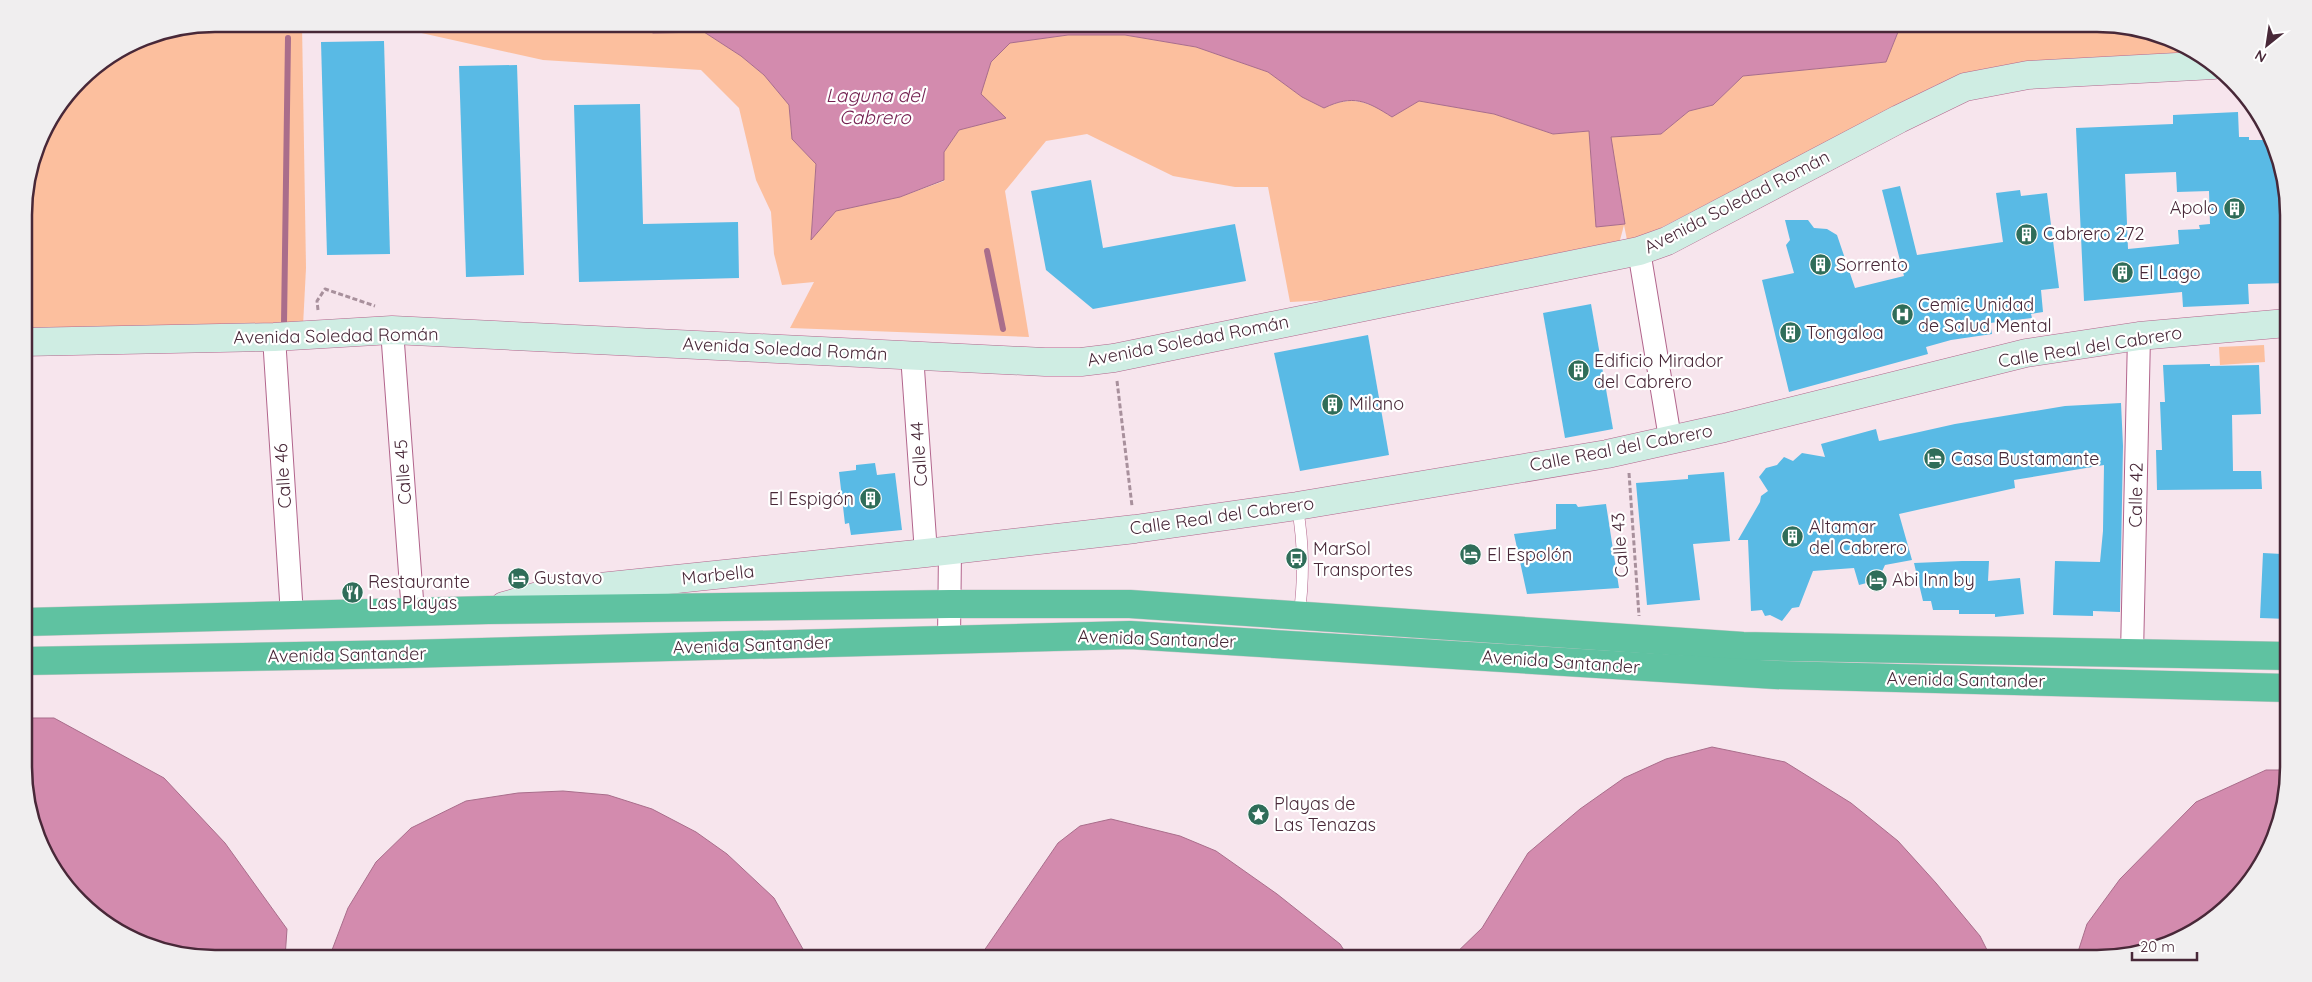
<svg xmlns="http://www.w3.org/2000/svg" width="2312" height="982" font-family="Quicksand,sans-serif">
  <rect width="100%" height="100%" fill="#f7e5ed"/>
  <g fill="#fcbf9e">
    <path d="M216 24H302L306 268 303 326 24 335V203L43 131 89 72 143 38Z"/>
    <path d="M381 24H637L653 33 704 32 741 56 764 75 789 105 792 139 816 164 811 239 836 211 900 197 944 181V152L959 130 1006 118 980 95 991 62 1010 43 1068 35H1125L1196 47 1268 72 1302 97 1324 108C1352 95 1367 101 1392 117L1419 101 1494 114 1553 134 1589 131 1596 227 1625 224 1610 137 1661 134 1689 111 1713 105 1743 76 1886 62 1898 32 1925 24H2096L2169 38 2198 55 2048 65 1936 85 1628 245 1624 225 1619 244 1330 300 1290 302 1268 187H1235L1173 176 1087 134 1046 141 1005 191 1029 337 790 328 814 282 782 285 774 254 771 212 756 180 739 108 701 70 543 60Z"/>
    <path d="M2264 345 2265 362 2220 365 2219 347Z"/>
  </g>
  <g fill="#d38bae" stroke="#a96d8b">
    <path d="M637 24H1925L1898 32 1886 62 1743 76 1713 105 1689 111 1661 134 1611 137 1625 224 1596 227 1589 131 1553 134 1494 114 1419 101 1392 117C1367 101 1353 94 1324 108L1302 97 1268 72 1196 47 1125 35H1068L1010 43 991 62 981 94 1006 118 959 130 944 152V180L900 197 836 211 811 240 816 164 792 139 789 105 764 75 741 56 704 32 653 33Z"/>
    <path d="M25 718H54L164 778 225 843 287 929 285 958H216L143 944 99 919 64 883 38 840 25 791Z"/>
    <path d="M1712 747 1785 762 1851 803 1898 841 1936 883 1980 936 1991 958H1451L1482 928 1528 853 1580 809 1624 778 1666 759Z"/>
    <path d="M2266 770H2288C2284 789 2281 824 2273 841 2250 890 2209 928 2159 948 2135 957 2102 958 2076 958L2087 924 2120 879 2196 802Z"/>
    <path d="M563 791 608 795 652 809 696 832 727 854 774 898 808 958H329L348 908 376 862 411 828 466 801 518 793Z"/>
    <path d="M1111 819 1180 836 1216 851 1277 894 1340 944 1349 958H979L1058 843 1080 826Z"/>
  </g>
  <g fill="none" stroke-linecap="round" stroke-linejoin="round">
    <g stroke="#a96d8b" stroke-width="6">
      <path d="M987 251 1003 329"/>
      <path d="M284 324 288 38"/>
    </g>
  </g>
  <g fill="#59bae5" fill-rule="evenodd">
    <path d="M384 41 390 254 327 255 321 42Z"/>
    <path d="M517 65 524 275 466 277 459 66Z"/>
    <path d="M640 104 643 224 738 222 739 278 579 282 574 105Z"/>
    <path d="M2238 112 2239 137H2249V140H2272L2274 142 2287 191V283L2248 284 2249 304 2183 307 2182 292 2084 301 2076 128 2173 124V115ZM2176 172 2177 192 2209 191 2210 224 2199 225 2200 229 2178 230 2179 244 2128 249 2125 174Z"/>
    <path d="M1091 180 1103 248 1235 224 1246 281 1093 309 1046 270 1031 191Z"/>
    <path d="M1900 186 1917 255 2003 242 1996 193 2020 190 2021 196 2047 193 2059 288 2041 290 2043 312 2031 314 2032 318 1990 323 1992 334 1951 340 1926 347 1928 354 1789 392 1762 280 1794 273 1786 245 1790 240 1785 220H1808L1814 228 1827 229 1837 235 1855 288 1904 276 1882 190Z"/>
    <path d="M1591 304 1613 429 1565 438 1543 313Z"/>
    <path d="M1368 335 1389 455 1300 471 1274 353Z"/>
    <path d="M2210 364V366L2259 365 2261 414 2232 415 2233 471H2261L2262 489 2157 490 2156 450H2162L2160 402H2165L2163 365Z"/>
    <path d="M2121 403 2123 446 2120 612 2093 611V616L2053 615 2055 561 2100 562 2103 531 2104 465 2014 480 2015 488 1899 514 1912 560 1885 565 1878 580 1859 585 1854 568 1813 571 1799 607 1792 608 1782 621 1770 615 1765 616 1762 610 1751 611 1748 540H1738L1760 502 1761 496 1768 491 1759 477 1766 468 1777 465 1784 457 1793 461 1802 453 1825 457 1821 444 1876 429 1879 441 1955 424 2065 406Z"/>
    <path d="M875 463 877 475 895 473 902 530 851 535 849 523 845 524 839 472 856 470V465Z"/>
    <path d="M1724 472 1730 541 1693 544 1700 600 1647 605 1636 483 1688 479V475Z"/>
    <path d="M1556 504H1576L1578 507 1606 504 1619 588 1527 594 1514 534 1556 529Z"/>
    <path d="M2263 553 2282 554 2281 569H2288V619L2260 618Z"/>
    <path d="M1962 561H1989L1988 581 2020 578 2024 614 1995 617V614H1959V610H1933L1931 601H1923L1914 563Z"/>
  </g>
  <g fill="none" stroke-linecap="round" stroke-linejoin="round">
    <defs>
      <path id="lane" d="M1297 506C1304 543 1304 579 1299 616"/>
      <g id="street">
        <path d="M1639 251 1670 438"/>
        <path d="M392 330 413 613"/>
        <path d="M274 337 292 615"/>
        <path d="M912 355 926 553"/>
        <path d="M949 639 950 550"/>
        <path d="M2132 654 2139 336"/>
      </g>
      <g id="secondary">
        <path d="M24 342 274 337 392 330 1045 362H1081L1114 358 1639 251 1667 241 1899 119 1965 87 2028 75 2214 65"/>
        <path d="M504 606 552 592 926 553 1135 529 1297 506 1607 454 1724 428 2026 353 2139 336 2287 323"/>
      </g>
      <g id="highway">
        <path d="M25 622 488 610 950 604H1130L1743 646 2288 656"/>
        <path d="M25 661 406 654 1130 635 1775 675 2288 688"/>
      </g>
    </defs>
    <use href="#lane" stroke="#b2658c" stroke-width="12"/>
    <use href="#street" stroke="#b2658c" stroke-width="24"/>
    <use href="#secondary" stroke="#b2658c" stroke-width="29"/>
    <use href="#highway" stroke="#cfc7cb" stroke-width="29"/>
    <g stroke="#a8909c" stroke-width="3" stroke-dasharray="5 2.5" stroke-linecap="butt">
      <path d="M318 310 317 301 325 289 375 306"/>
      <path d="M1117 381 1132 506"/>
      <path d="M1629 473 1639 616"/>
    </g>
    <use href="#lane" stroke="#fff" stroke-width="11"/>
    <use href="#street" stroke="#fff" stroke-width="22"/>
    <use href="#secondary" stroke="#cfede3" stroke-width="28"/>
    <use href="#highway" stroke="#5fc2a1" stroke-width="28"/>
  </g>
  <defs>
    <symbol id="building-disc" viewBox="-11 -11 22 22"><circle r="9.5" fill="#2f6d59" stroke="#fff"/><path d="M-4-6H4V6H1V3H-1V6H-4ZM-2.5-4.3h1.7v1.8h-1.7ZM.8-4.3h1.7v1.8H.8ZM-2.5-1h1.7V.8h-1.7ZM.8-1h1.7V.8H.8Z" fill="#fff"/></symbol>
    <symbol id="hospital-disc" viewBox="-11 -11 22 22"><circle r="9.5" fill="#2f6d59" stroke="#fff"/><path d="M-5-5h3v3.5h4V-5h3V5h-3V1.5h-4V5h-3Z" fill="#fff"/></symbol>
    <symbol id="hotel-disc" viewBox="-11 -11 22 22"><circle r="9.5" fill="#2f6d59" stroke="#fff"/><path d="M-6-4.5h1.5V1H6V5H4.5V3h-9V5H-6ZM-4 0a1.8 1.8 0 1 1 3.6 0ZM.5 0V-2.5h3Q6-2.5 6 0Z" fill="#fff"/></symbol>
    <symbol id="bus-disc" viewBox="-11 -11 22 22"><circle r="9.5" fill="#2f6d59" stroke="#fff"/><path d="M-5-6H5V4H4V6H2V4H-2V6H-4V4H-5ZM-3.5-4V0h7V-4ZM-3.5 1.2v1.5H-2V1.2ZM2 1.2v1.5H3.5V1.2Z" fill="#fff"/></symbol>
    <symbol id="restaurant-disc" viewBox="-11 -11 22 22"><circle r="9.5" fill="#2f6d59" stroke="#fff"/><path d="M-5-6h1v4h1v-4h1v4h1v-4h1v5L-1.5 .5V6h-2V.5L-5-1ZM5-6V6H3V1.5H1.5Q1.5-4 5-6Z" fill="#fff"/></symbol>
    <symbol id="sight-disc" viewBox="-11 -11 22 22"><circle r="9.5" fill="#2f6d59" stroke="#fff"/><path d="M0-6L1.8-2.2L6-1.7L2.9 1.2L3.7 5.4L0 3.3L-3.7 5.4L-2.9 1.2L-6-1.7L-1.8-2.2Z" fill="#fff"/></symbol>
  </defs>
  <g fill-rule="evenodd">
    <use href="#building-disc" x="2222" y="196" width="25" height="25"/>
    <use href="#building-disc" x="2014" y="222" width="25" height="25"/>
    <use href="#building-disc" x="1808" y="252" width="25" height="25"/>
    <use href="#building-disc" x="2110" y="260" width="25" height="25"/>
    <use href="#hospital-disc" x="1890" y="302" width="25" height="25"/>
    <use href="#building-disc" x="1778" y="320" width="25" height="25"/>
    <use href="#building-disc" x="1566" y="358" width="25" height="25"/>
    <use href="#building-disc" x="1320" y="392" width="25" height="25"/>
    <use href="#hotel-disc" x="1922" y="446" width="25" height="25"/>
    <use href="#building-disc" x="858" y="486" width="25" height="25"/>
    <use href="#building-disc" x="1780" y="524" width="25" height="25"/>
    <use href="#hotel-disc" x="1458" y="542" width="25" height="25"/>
    <use href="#bus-disc" x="1284" y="546" width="25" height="25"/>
    <use href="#hotel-disc" x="506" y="566" width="25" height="25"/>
    <use href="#hotel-disc" x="1864" y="568" width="25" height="25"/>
    <use href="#restaurant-disc" x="340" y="580" width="25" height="25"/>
    <use href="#sight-disc" x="1246" y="802" width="25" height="25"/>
  </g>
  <g text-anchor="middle" stroke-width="4.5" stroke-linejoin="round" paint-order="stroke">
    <g font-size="18" fill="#482838" stroke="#fff">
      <text transform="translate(1737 202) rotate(-27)" y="6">Avenida Soledad Román</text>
      <text transform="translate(336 336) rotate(-1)" y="6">Avenida Soledad Román</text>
      <text transform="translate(1188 341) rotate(-11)" y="6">Avenida Soledad Román</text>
      <text transform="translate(2090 347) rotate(-9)" y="6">Calle Real del Cabrero</text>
      <text transform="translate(785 349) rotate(3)" y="6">Avenida Soledad Román</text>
      <text transform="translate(1621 448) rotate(-11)" y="6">Calle Real del Cabrero</text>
      <text transform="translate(919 454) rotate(-94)" y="6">Calle 44</text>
      <text transform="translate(403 472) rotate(-94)" y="6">Calle 45</text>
      <text transform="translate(283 476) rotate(-94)" y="6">Calle 46</text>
      <text transform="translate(2136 495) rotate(-89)" y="6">Calle 42</text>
      <text transform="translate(1222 516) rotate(-8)" y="6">Calle Real del Cabrero</text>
      <text transform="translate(1620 545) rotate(-94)" y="6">Calle 43</text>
      <text transform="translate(718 575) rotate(-6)" y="6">Marbella</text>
      <text transform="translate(1157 639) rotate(2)" y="6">Avenida Santander</text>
      <text transform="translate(752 645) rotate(-2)" y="6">Avenida Santander</text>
      <text transform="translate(347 655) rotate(-1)" y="6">Avenida Santander</text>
      <text transform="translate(1561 662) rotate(4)" y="6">Avenida Santander</text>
      <text transform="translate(1966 680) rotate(1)" y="6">Avenida Santander</text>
    </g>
    <g font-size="18" fill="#482838" stroke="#fff" text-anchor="start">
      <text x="2218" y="214" text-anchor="end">Apolo</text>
      <text x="2043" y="240">Cabrero 272</text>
      <text x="1836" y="271">Sorrento</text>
      <text x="2139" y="279">El Lago</text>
      <text x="1918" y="311">Cemic Unidad<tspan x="1918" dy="21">de Salud Mental</tspan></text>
      <text x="1806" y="339">Tongaloa</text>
      <text x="1594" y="367">Edificio Mirador<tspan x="1594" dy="21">del Cabrero</tspan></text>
      <text x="1349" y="410">Milano</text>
      <text x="1951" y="465">Casa Bustamante</text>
      <text x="854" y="505" text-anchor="end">El Espigón</text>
      <text x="1809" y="533">Altamar<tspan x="1809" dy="21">del Cabrero</tspan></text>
      <text x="1313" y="555">MarSol<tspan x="1313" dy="21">Transportes</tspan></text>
      <text x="1487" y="561">El Espolón</text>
      <text x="534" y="584">Gustavo</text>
      <text x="1892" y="586">Abi Inn by</text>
      <text x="368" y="588">Restaurante<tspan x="368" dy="21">Las Playas</tspan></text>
      <text x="1274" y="810">Playas de<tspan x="1274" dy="21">Las Tenazas</tspan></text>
    </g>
    <g font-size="19" font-style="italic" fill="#721e4f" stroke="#fff">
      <text x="875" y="102">Laguna del<tspan x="875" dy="22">Cabrero</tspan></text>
    </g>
  </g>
  <path d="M0 0H2312V982H0ZM215 32H2097A183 183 0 0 1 2280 215V767A183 183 0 0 1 2097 950H215A183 183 0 0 1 32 767V215A183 183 0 0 1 215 32Z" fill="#f0eeef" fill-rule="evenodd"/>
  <path fill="none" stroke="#482838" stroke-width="2.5" d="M215 32H2097A183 183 0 0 1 2280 215V767A183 183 0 0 1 2097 950H215A183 183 0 0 1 32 767V215A183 183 0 0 1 215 32Z"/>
  <g transform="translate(2267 45) rotate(210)" stroke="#ffffff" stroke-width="4" paint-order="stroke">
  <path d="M0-4L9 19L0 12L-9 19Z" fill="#482838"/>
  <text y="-8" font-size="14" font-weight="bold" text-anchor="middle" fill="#482838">N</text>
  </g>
  <path d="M2132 952v8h65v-8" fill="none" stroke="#482838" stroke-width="2.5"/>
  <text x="2140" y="952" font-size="15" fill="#482838" stroke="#ffffff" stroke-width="4" paint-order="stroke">20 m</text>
</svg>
